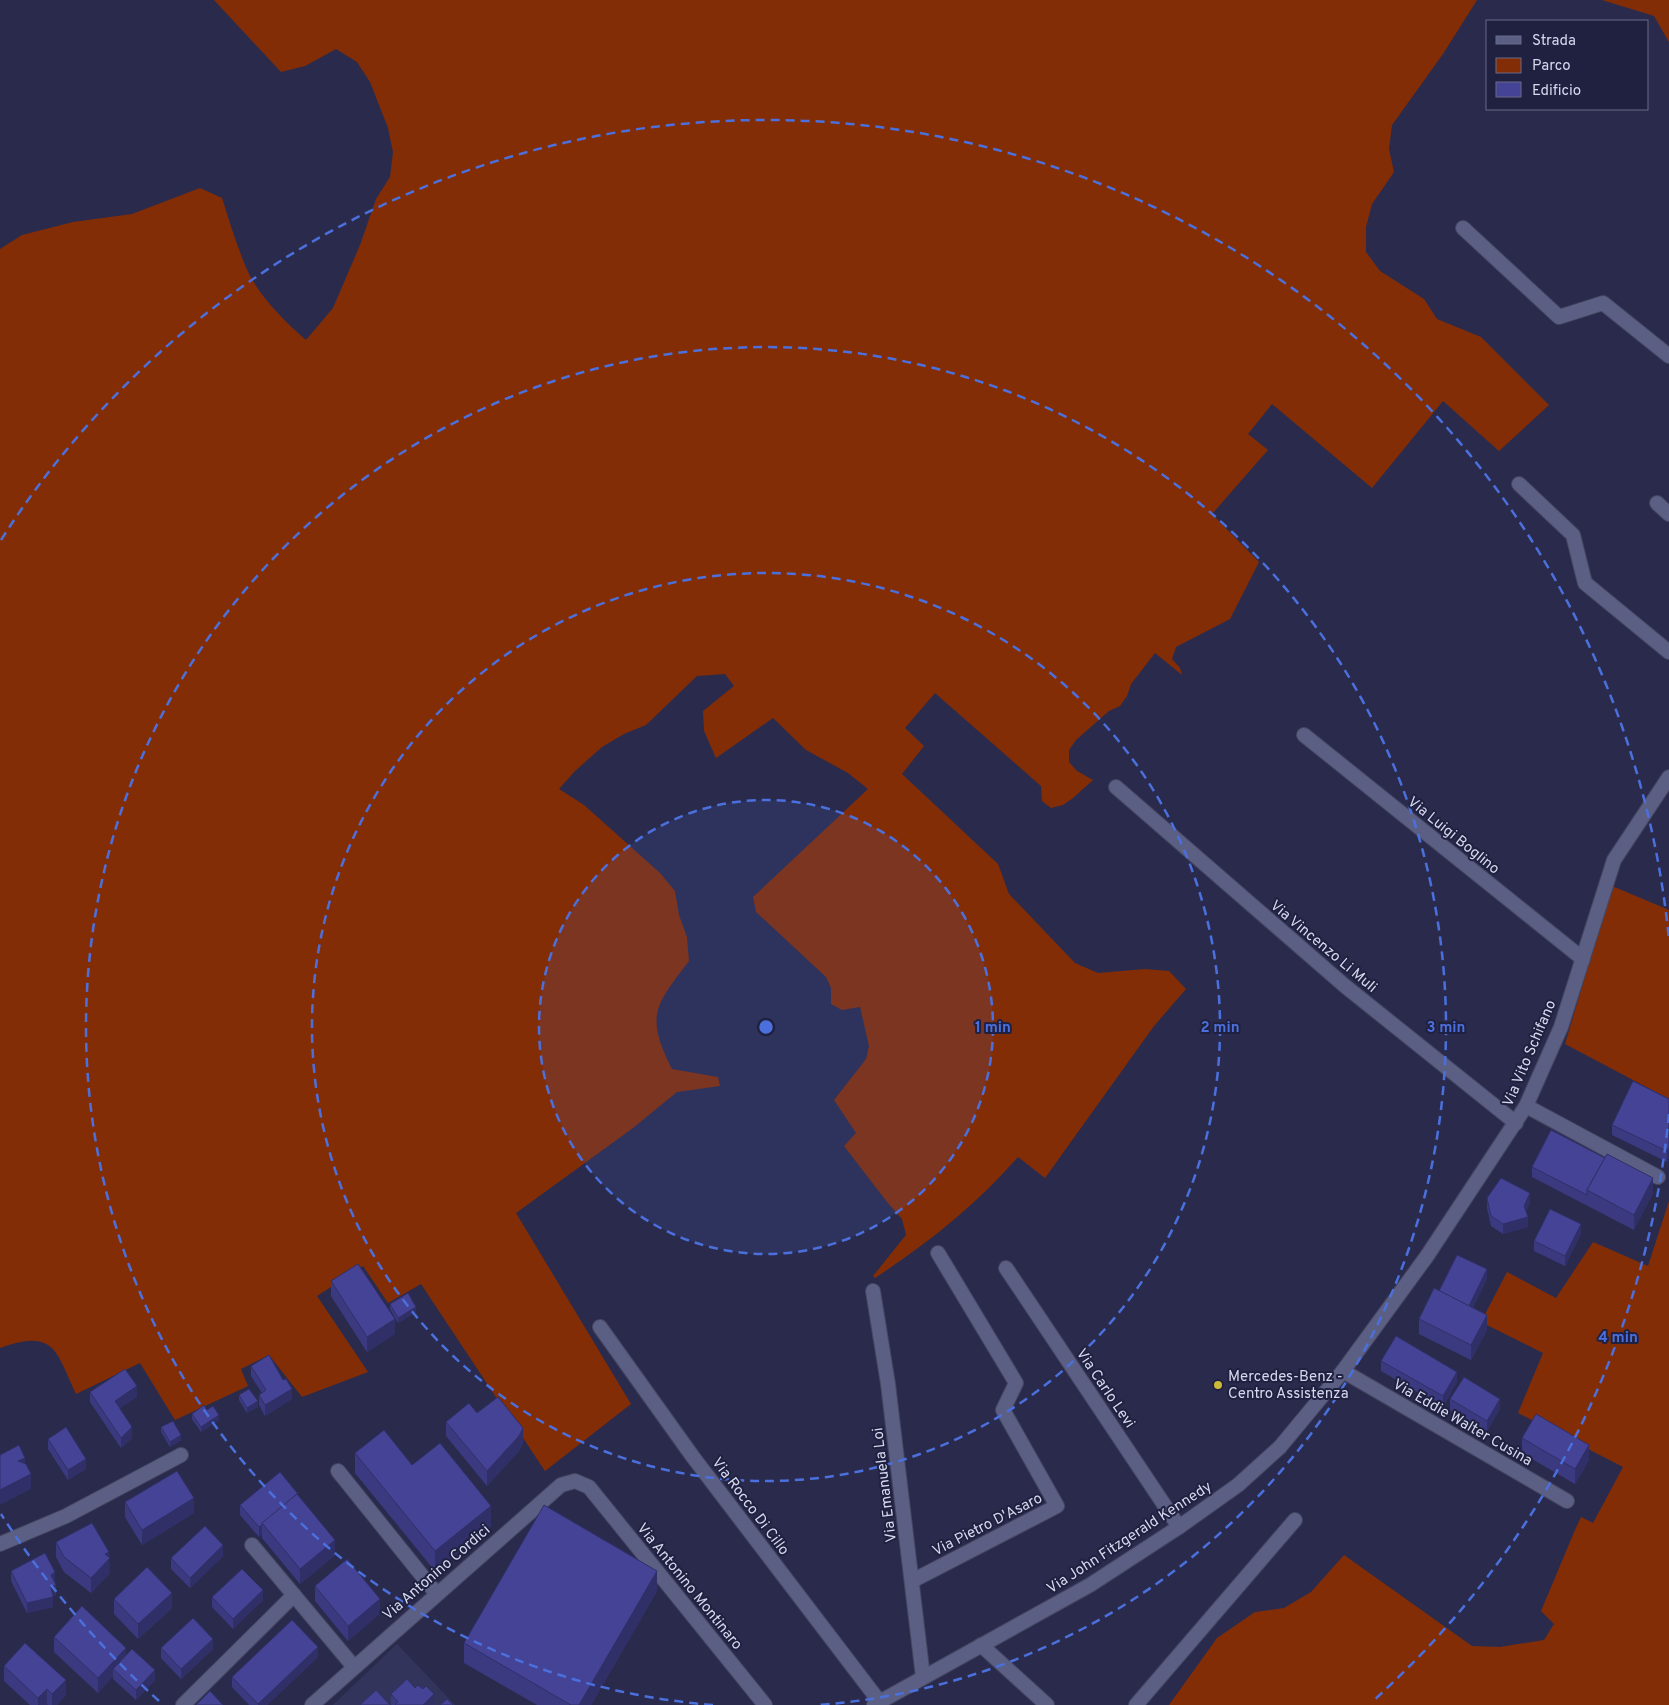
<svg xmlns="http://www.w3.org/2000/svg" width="1669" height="1705" font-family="Overpass,sans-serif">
  <rect width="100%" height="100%" fill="#2a2b4c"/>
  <path fill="#32345b" d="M397 1644 455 1705H333Z"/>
  <g fill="#832d06">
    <path d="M214 0H1477L1443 54 1392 125 1389 149 1394 172 1372 204 1366 227V252L1380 271 1424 299 1437 319 1481 337 1549 405 1499 451 1443 401 1372 488 1272 404 1248 434 1268 450 1212 514 1259 562 1230 619 1176 647 1172 659 1180 668 1182 675 1155 653 1131 684 1127 696 1120 706 1109 711 1076 740 1069 750V762L1077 771 1093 780 1073 798 1063 805 1051 808 1042 801 1041 786 935 693 905 728 924 746 902 774 998 864 1009 894 1075 963 1098 973 1145 969 1169 971 1186 989 1154 1026 1045 1178 1018 1157C976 1205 928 1243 875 1278L873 1276 906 1235 902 1219 887 1202 844 1146 856 1133 834 1100 866 1059 869 1046 860 1007 842 1010 831 1004V988L826 977 756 912 753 897 868 789 848 773 806 750 773 718 716 758 704 731 703 711 734 686 725 674 697 676 646 725 624 734 602 747 575 771 559 789 584 805 660 873 675 891 679 915 687 937 689 961C655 1006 645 1015 672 1069L718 1077 720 1086 677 1092 633 1128 516 1213 631 1404 545 1471 421 1284 388 1303 363 1266 317 1296 368 1372 302 1397 269 1355 241 1369 248 1386 175 1420 140 1363 76 1394C56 1351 55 1328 0 1348V249L22 235 73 222 132 214 200 188 222 198C229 220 236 243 245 265 256 293 283 320 306 340L333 308 360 245 376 199 390 177 393 152 388 128 370 82 357 62 336 49 305 66 281 72Z"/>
    <path d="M1602 0H1669V42L1654 16Z"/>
    <path d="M1612 886 1669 910V1099L1565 1044Z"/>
    <path d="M1669 1201V1705H1169L1217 1638 1255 1612 1284 1608 1311 1592 1344 1555 1472 1646 1500 1647 1544 1640 1554 1624 1541 1611 1575 1530 1581 1517 1593 1523 1623 1467 1518 1413 1543 1353 1481 1322 1507 1272 1556 1298 1593 1242 1648 1266Z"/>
  </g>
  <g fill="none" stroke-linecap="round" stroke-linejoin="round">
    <defs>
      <g id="minor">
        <path d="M1463 228 1559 317 1603 303 1669 356"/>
        <path d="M1519 484 1573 535 1585 583 1669 652"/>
        <path d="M1657 503 1669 514"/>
        <path d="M1304 735 1583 959"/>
        <path d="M1116 787 1345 986 1516 1123"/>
        <path d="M1526 1106 1658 1177"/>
        <path d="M1006 1268 1179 1527"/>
        <path d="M873 1291 888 1384 923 1677"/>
        <path d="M600 1327 693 1457 879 1701"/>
        <path d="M338 1471 436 1593"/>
        <path d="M1567 1501 1343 1371 1427 1256 1526 1106 1561 1027 1614 860 1669 777"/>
        <path d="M0 1544 66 1516 181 1455"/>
        <path d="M252 1545 354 1667"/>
        <path d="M912 1581 1057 1506 1003 1410 1016 1383 938 1253"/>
        <path d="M981 1645 1047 1705"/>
        <path d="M183 1705 294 1595"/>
        <path d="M312 1705 561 1485 575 1481 589 1487 765 1705"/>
        <path d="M1136 1705 1295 1520"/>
      </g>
      <path id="tertiary" d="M874 1705 1090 1585 1179 1527 1238 1485 1280 1447 1343 1371"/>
    </defs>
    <use href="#minor" stroke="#454662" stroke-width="16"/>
    <use href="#tertiary" stroke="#454662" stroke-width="16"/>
    <use href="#minor" stroke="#5b5f83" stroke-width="14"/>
    <use href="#tertiary" stroke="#5b5f83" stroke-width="14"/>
  </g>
  <g fill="#3b3a80">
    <path d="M1669 1099V1157L1667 1162 1612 1135V1125Z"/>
    <path d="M1532 1167 1653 1193 1634 1230 1532 1177Z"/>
    <path d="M1487 1198 1530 1203 1526 1211 1528 1227 1503 1234 1491 1226 1487 1208Z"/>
    <path d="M1581 1234 1565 1266 1534 1251V1241Z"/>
    <path d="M1487 1279 1473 1308 1487 1330 1471 1360 1419 1334V1319L1439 1291Z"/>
    <path d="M331 1281 395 1334 367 1352 331 1296Z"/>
    <path d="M390 1304 416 1312 398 1323 390 1309Z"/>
    <path d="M1381 1361 1457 1382 1443 1407 1381 1371Z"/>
    <path d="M251 1366 292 1399 265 1416 259 1405V1395L262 1393 251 1376Z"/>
    <path d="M90 1392 137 1397 120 1408 132 1438 121 1448 90 1402Z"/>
    <path d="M239 1395 258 1407 247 1413 239 1400Z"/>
    <path d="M1450 1399 1500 1409 1487 1431 1450 1410Z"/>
    <path d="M207 1410 219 1420 201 1432 192 1419V1414Z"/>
    <path d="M477 1413 523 1443 519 1451 487 1486 446 1436V1422Z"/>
    <path d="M161 1427 181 1440 170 1447 161 1432Z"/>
    <path d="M1522 1438 1589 1460 1575 1484 1522 1453Z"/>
    <path d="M48 1439 86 1469 68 1480 48 1449Z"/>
    <path d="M355 1453 412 1465 491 1526 435 1571 355 1473Z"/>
    <path d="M298 1495 335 1555 300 1584 262 1538V1534L259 1537 240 1515V1505Z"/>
    <path d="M125 1502 194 1513 142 1545 125 1517Z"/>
    <path d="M56 1542 110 1573 91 1593 64 1572 56 1557Z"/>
    <path d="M223 1556 190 1588 171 1569V1558Z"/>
    <path d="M11 1571 55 1582 56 1595 53 1596V1607L27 1613 11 1581Z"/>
    <path d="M315 1586 380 1613 348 1641 315 1601Z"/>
    <path d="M657 1591 591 1705H537L464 1663V1643Z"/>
    <path d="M212 1597 263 1600 233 1629 212 1607Z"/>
    <path d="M114 1599 172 1608 138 1639 114 1614Z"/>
    <path d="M54 1637 126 1655 155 1680 136 1700 113 1679V1676L98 1693 54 1652Z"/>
    <path d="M161 1648 213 1649 181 1679 161 1658Z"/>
    <path d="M318 1657 267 1705H249L232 1687V1677Z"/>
    <path d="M4 1666 66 1695 57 1705H48L47 1704 46 1705H30L4 1681Z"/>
    <path d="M415 1688 434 1704 433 1705H392L391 1704V1694Z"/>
  </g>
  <g fill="#302f68">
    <path d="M1669 1147V1157L1667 1162V1151Z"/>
    <path d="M1653 1178V1193L1634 1230V1215Z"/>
    <path d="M1530 1193V1203L1524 1216V1206Z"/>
    <path d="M1528 1217V1227L1503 1234V1224Z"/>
    <path d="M1581 1224V1234L1565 1266V1256Z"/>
    <path d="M1487 1269V1279L1469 1316V1306Z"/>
    <path d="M416 1307V1312L398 1323V1318Z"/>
    <path d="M1487 1315V1330L1471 1360V1345Z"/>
    <path d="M395 1319V1334L367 1352V1337Z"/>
    <path d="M1457 1372V1382L1443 1407V1396Z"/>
    <path d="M137 1386V1397L115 1411V1401Z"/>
    <path d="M292 1389V1399L265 1416V1405Z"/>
    <path d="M1500 1399V1409L1487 1431V1421Z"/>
    <path d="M258 1401V1407L247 1413V1408Z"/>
    <path d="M219 1415V1420L201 1432V1427Z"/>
    <path d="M132 1427V1438L121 1448V1438Z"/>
    <path d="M523 1428V1443L519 1451 487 1486V1471Z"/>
    <path d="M181 1435V1440L170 1447V1442Z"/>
    <path d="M1589 1445V1460L1575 1484V1469Z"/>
    <path d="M25 1458V1473L18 1461Z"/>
    <path d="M86 1459V1469L68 1480V1470Z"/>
    <path d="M31 1474V1489L0 1505V1490Z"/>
    <path d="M194 1498V1513L142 1545V1530Z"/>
    <path d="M491 1506V1526L435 1571V1551Z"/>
    <path d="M262 1524V1534L259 1537V1527Z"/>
    <path d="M335 1540V1555L300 1584V1569Z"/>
    <path d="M223 1545V1556L190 1588V1578Z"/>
    <path d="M109 1552 110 1573 91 1593V1578L105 1554Z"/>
    <path d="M657 1571V1591L591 1705H579Z"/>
    <path d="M55 1572V1582L51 1575Z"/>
    <path d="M56 1585V1595L51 1597V1587Z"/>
    <path d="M263 1590V1600L233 1629V1619Z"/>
    <path d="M172 1593V1608L138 1639V1624Z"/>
    <path d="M53 1597V1607L27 1613V1603Z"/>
    <path d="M380 1599V1613L348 1641V1626Z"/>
    <path d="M213 1639V1649L181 1679V1669Z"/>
    <path d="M318 1647V1657L267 1705H258V1704Z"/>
    <path d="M126 1648V1663L113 1669V1676L98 1693V1678Z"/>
    <path d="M155 1670V1680L136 1700V1690Z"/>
    <path d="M66 1680V1695L57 1705H52V1694Z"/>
    <path d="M47 1689V1704L46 1705H38V1698Z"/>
    <path d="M434 1694V1704L433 1705H423Z"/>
  </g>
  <g fill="#454395" stroke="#302f68">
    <path d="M1633 1081 1669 1099V1147L1667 1151 1612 1125Z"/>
    <path d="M1551 1130 1605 1158 1587 1190V1195L1532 1167Z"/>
    <path d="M1607 1154 1653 1178 1634 1215 1587 1190Z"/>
    <path d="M1501 1178 1530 1193 1524 1206 1528 1217 1503 1224 1491 1216 1487 1198Z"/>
    <path d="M1550 1209 1581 1224 1565 1256 1534 1241Z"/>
    <path d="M1457 1255 1487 1269 1469 1306 1439 1291Z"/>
    <path d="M358 1264 395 1319 367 1337 331 1281Z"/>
    <path d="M1434 1288 1487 1315 1471 1345 1419 1319Z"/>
    <path d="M408 1293 416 1307 398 1318 390 1304Z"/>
    <path d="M1396 1336 1457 1372 1443 1396 1381 1361Z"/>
    <path d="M269 1355 283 1380 286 1379 292 1389 265 1405 259 1395 266 1390 251 1366Z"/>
    <path d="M125 1369 137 1386 115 1401 132 1427 121 1438 90 1392Z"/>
    <path d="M1464 1377 1500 1399 1487 1421 1450 1399Z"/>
    <path d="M249 1389 258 1401 247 1408 239 1395Z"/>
    <path d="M498 1397 523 1428 519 1436 487 1471 446 1422 469 1403 477 1413Z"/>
    <path d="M204 1405 207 1410 213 1406 219 1415 201 1427 192 1414Z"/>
    <path d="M1536 1414 1589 1445 1575 1469 1522 1438Z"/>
    <path d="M173 1421 181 1435 170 1442 161 1427Z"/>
    <path d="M66 1427 86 1459 68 1470 48 1439Z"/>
    <path d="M384 1430 412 1465 440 1443 491 1506 435 1551 355 1453Z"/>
    <path d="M19 1445 25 1458 18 1461 26 1464 31 1474 0 1490V1455Z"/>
    <path d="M177 1471 194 1498 142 1530 125 1502Z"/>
    <path d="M280 1472 298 1494H297L259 1527 240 1505Z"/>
    <path d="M297 1494 335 1540 300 1569 262 1523Z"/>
    <path d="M544 1505 657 1571 579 1705H571L464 1643Z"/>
    <path d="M92 1523 109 1552 105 1554 110 1558 91 1578 64 1557 56 1542Z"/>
    <path d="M205 1526 223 1545 190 1578 171 1558Z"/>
    <path d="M45 1553 55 1572 51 1575 56 1585 51 1587 53 1597 27 1603 11 1571Z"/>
    <path d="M347 1559 380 1599 348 1626 315 1586Z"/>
    <path d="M147 1567 172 1593 138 1624 114 1599Z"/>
    <path d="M242 1569 263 1590 233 1619 212 1597Z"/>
    <path d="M82 1606 126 1648 98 1678 54 1637Z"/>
    <path d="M193 1618 213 1639 181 1669 161 1648Z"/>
    <path d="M292 1620 318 1647 258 1704 232 1677Z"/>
    <path d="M25 1643 66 1680 52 1694 47 1689 38 1698 4 1666Z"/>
    <path d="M132 1649 155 1670 136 1690 113 1669Z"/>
    <path d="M407 1679 415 1688 418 1685 423 1689 426 1686 434 1694 423 1705H395L398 1702 391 1694Z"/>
    <path d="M376 1690 390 1705H360Z"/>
    <path d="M210 1691 223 1705H196Z"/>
    <path d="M447 1699 453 1705H440Z"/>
  </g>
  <circle cx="766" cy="1027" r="227" fill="#4b70dd" fill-opacity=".12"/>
  <g fill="none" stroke="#4b70dd" stroke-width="2.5" stroke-dasharray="9 6">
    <circle cx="766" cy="1027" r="227"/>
    <circle cx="766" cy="1027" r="454"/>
    <path d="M713 1705A680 680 0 1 1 819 1705"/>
    <path d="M1669 1114A907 907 0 0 1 1373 1701M159 1701A907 907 0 0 1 1 1514M1 540A907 907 0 0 1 1669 940"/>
  </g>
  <circle fill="#cdb938" stroke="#202141" stroke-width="2" cx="1218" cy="1385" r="5"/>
  <g text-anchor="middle" stroke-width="4" stroke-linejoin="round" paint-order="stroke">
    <g font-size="15" fill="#d5d8ed" stroke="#202141">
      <text transform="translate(1454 835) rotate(39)" y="5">Via Luigi Boglino</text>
      <text transform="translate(1324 946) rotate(40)" y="5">Via Vincenzo Li Muli</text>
      <text transform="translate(1529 1053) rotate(-67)" y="5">Via Vito Schifano</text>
      <text transform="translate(1106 1388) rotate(56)" y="5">Via Carlo Levi</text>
      <text transform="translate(1463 1422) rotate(30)" y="5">Via Eddie Walter Cusina</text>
      <text transform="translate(884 1485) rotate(-97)" y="5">Via Emanuela Loi</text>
      <text transform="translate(751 1506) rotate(53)" y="5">Via Rocco Di Cillo</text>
      <text transform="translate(987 1524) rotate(-27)" y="5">Via Pietro D'Asaro</text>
      <text transform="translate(1129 1537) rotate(-33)" y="5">Via John Fitzgerald Kennedy</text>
      <text transform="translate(436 1572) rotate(-41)" y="5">Via Antonino Cordici</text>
      <text transform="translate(690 1586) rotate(51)" y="5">Via Antonino Montinaro</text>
    </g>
    <g font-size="15" fill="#d5d8ed" stroke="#202141" text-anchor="start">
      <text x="1228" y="1381">Mercedes-Benz -<tspan x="1228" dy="17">Centro Assistenza</tspan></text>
    </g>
  </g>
  <circle cx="766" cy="1027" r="8" fill="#4b70dd" stroke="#202141" stroke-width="2.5"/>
  <g font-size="15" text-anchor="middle" font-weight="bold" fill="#4b70dd" stroke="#202141" stroke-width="4" stroke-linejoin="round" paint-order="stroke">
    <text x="993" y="1032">1 min</text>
    <text x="1220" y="1032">2 min</text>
    <text x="1446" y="1032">3 min</text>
    <text x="1618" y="1342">4 min</text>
  </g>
  <rect x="1486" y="20" width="162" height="90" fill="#202141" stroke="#686a86"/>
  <rect x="1496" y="36" width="25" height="8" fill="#5b5f83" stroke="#686a86"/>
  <text x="1532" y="45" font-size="15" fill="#d5d8ed">Strada</text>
  <rect x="1496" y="58" width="25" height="15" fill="#832d06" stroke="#686a86"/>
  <text x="1532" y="70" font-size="15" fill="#d5d8ed">Parco</text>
  <rect x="1496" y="82" width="25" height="15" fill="#454395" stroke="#686a86"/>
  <text x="1532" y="95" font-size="15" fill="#d5d8ed">Edificio</text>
</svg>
